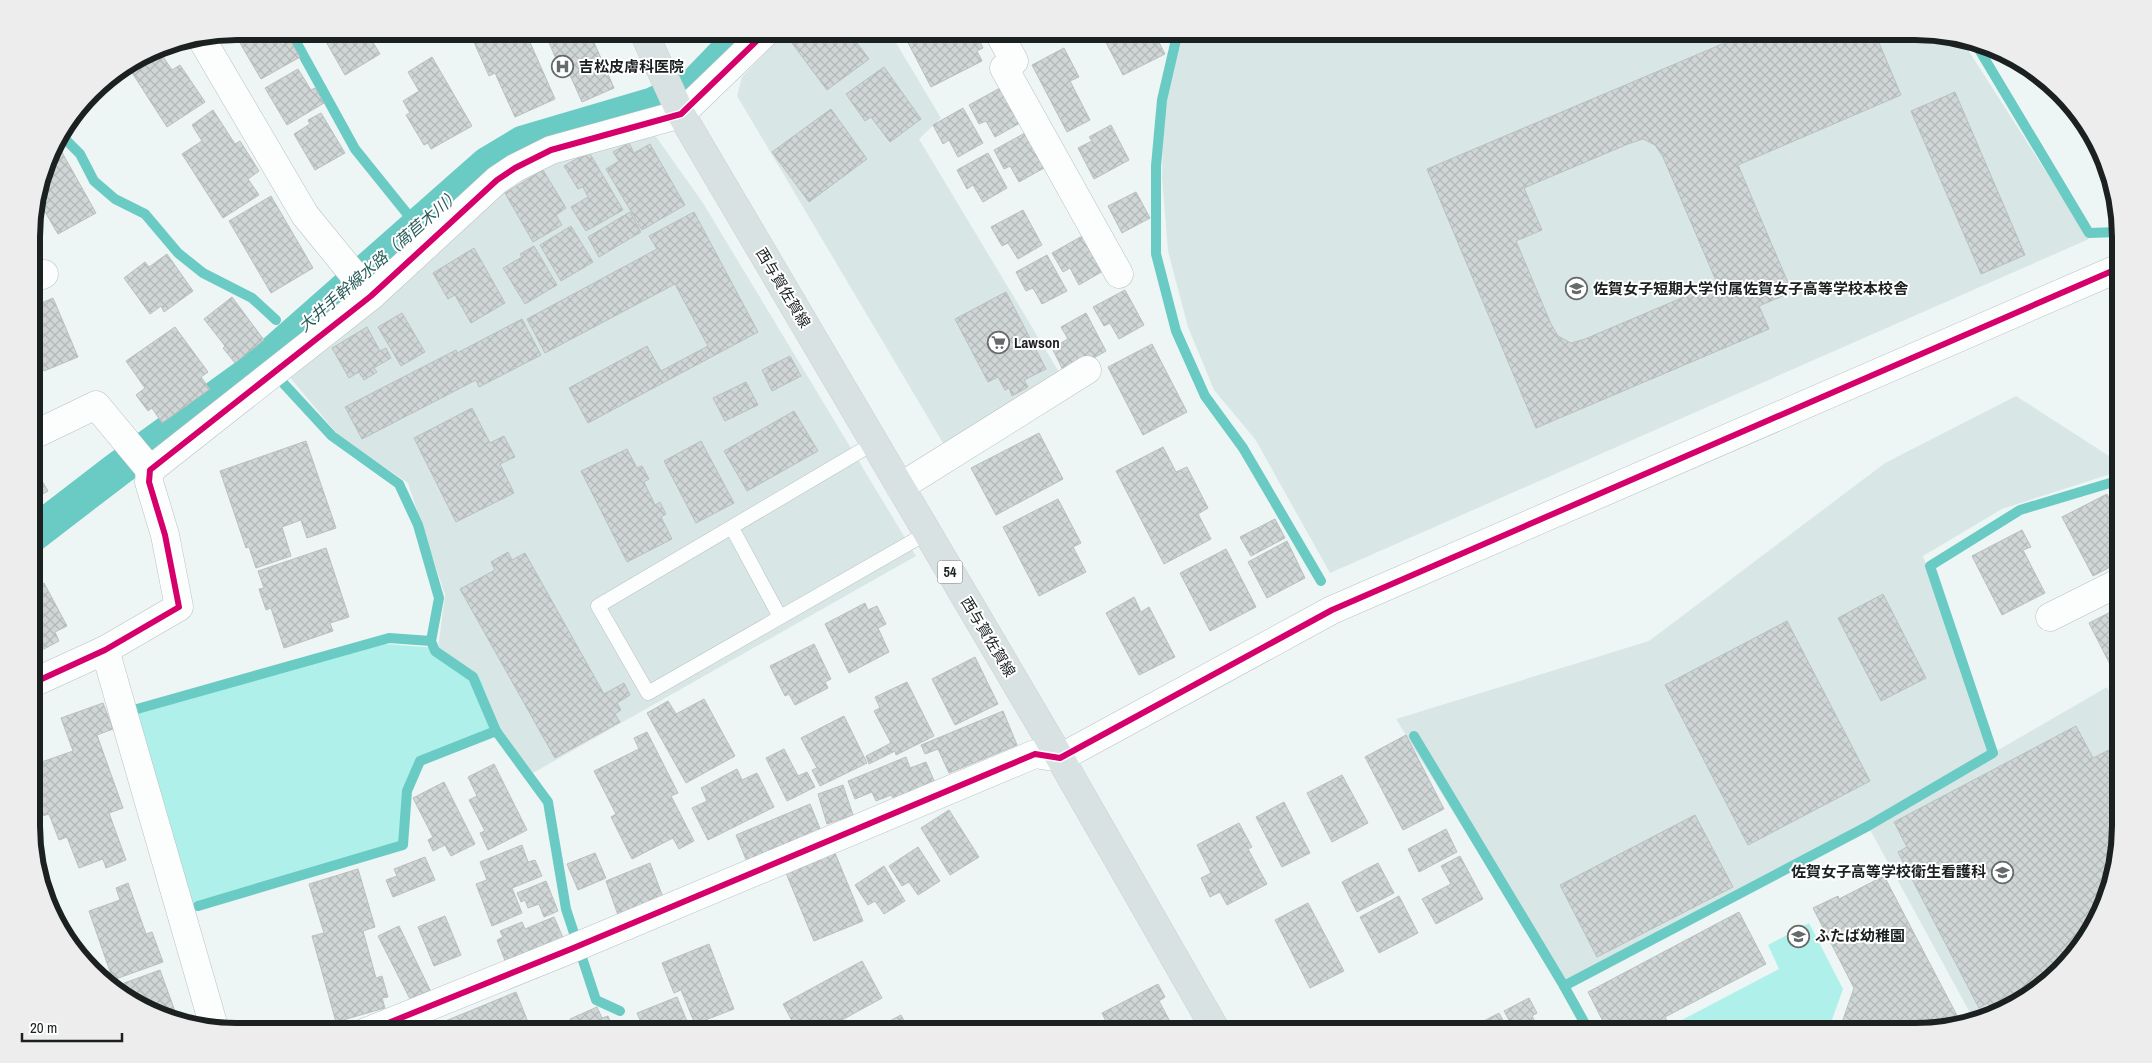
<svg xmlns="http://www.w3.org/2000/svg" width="2152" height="1063" font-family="'Archivo Narrow','Noto Sans JP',sans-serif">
  <defs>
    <pattern id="building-cross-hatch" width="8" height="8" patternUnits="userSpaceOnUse" patternTransform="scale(1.25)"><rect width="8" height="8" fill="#d0d6d5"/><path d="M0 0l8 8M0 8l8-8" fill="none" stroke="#b2b7b7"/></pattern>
  </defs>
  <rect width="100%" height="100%" fill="#eef6f5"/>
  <g fill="#d8e7e5">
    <path d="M786 31H889L941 118 919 139 1065 382 946 448 737 96 742 77Z"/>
    <path d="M1184 31H1915L1963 42 2089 239 1330 573 1255 439 1214 390 1188 327 1168 251 1162 178 1163 100Z"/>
    <path d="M650 128 703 203 916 556 533 773 497 728 481 678 438 648 445 595 408 483 339 436 287 374 500 182Z"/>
    <path d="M2016 396 2120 463V471L2002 509 1923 556 1993 753 2107 687 2120 711 2121 827 2070 962 2029 997 1975 1022 1868 826 1562 990 1396 719 1649 641 1885 463Z"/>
  </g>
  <g fill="#aff0eb">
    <path d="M385 644 438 648 481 678 497 728 420 759 405 791 401 844 190 905 132 714Z"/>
    <path d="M1809 923 1843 989 1828 1031H1683L1678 1022 1779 969 1768 945Z"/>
  </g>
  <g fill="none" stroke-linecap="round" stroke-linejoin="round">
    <g stroke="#6acac4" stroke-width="10">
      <path d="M290 31 355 149 409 216"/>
      <path d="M1178 31 1162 100 1156 166V254L1176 331 1205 396 1243 448 1321 581"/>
      <path d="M1977 46 2089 233 2119 232"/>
      <path d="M61 135 80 154 94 181 115 199 145 214 178 253 203 273 252 298 276 320"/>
      <path d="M284 384 332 436 399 484 418 525 439 598 431 641 435 651 473 677 496 731 548 802 566 909 596 1000 620 1011"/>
      <path d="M137 709 389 638 431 641"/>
      <path d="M1414 736 1564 986 1589 1031"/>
      <path d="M198 906 403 845 407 791 420 761 496 731"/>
      <path d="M1564 986 1868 826 1993 753 1930 566 2020 510 2120 480"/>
    </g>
    <path stroke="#6acac4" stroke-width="35" d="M32 535 118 469 252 372 488 164 523 143 652 105 695 85 747 31"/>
  </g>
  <g fill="url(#building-cross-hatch)" stroke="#b9c0bf" fill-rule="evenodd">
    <path d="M261 31H274L282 45 290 40 300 57 261 79 240 43Z"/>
    <path d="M320 31H366L380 54 345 75Z"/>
    <path d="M469 31H525L555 99 515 117 495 73 489 76Z"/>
    <path d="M544 31H589L614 88 582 102 566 66 560 68Z"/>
    <path d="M800 31H848L869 59 827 90 789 39Z"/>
    <path d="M902 31H975L983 48 977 51 982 61 931 87Z"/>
    <path d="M1025 31H1056L1057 34 1043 42 1039 35 1030 39Z"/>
    <path d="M1100 31H1153L1165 54 1123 75Z"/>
    <path d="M1753 31H1874L1901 95 1738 165 1792 292 1759 306 1769 329 1536 428 1427 169ZM1643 139 1655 145 1663 157 1717 283 1585 339 1571 343 1558 336 1551 324 1516 241 1542 230 1524 188 1628 144Z"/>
    <path d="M1064 48 1079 77 1070 81 1090 120 1067 132 1032 65Z"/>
    <path d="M160 52 172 70 180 65 205 102 167 127 131 71Z"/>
    <path d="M432 57 472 126 431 149 428 143 424 145 406 115 410 113 403 101 419 91 408 72Z"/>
    <path d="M884 67 921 119 890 142 871 117 865 121 846 94Z"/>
    <path d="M298 69 311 90 315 88 324 103 287 125 265 88Z"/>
    <path d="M1000 88 1020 123 995 137 986 121 979 124 969 105Z"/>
    <path d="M1955 92 2025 255 1981 274 1911 111Z"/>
    <path d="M963 108 983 143 958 157 949 140 943 144 933 125Z"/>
    <path d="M831 109 867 159 809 202 772 152Z"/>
    <path d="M213 110 235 144 240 141 259 171 248 179 259 195 223 218 182 154 202 141 192 125Z"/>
    <path d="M321 113 345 153 315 170 294 134 310 124 308 120Z"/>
    <path d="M1111 125 1129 160 1094 179 1078 148 1092 141 1089 137Z"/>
    <path d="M1025 133 1044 168 1019 182 1010 166 1004 169 994 150Z"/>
    <path d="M629 143 634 153 650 144 685 205 642 230 606 169 619 161 613 152Z"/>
    <path d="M59 147 96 213 58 234 41 205 36 208 51 152Z"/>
    <path d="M589 152 623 210 586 231 571 207 588 197 583 187 578 189 564 166Z"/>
    <path d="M988 153 1007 188 983 202 973 185 967 189 957 170Z"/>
    <path d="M543 170 566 208 556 215 562 225 533 242 505 193Z"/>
    <path d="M1136 192 1150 218 1122 233 1108 206Z"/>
    <path d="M271 196 313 268 271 293 229 221Z"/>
    <path d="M1023 210 1042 245 1018 259 1008 243 1002 246 991 227Z"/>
    <path d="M630 212 641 232 599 257 588 237Z"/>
    <path d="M694 212 758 332 588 423 569 388 647 346 661 371 708 346 675 284 545 353 527 319 657 249 649 236Z"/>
    <path d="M571 226 593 262 561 281 540 245Z"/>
    <path d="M1084 235 1103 271 1079 285 1070 268 1063 272 1052 253Z"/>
    <path d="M534 246 557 285 525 304 503 268 522 257 520 254Z"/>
    <path d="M474 248 505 303 471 323 455 295 448 299 433 273Z"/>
    <path d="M167 254 193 291 164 312 161 306 150 314 124 278 145 262 149 267Z"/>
    <path d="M1047 255 1067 291 1042 304 1033 288 1026 291 1016 272Z"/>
    <path d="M1125 290 1144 325 1119 339 1110 323 1104 326 1093 307Z"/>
    <path d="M1006 292 1046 369 1024 380 1028 387 1012 396 1009 388 1005 390 998 377 988 382 955 319Z"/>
    <path d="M232 297 264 340 235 363 223 348 225 346 204 319Z"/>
    <path d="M53 298 78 357 44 371 39 359 32 362V307Z"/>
    <path d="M402 313 425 352 401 366 378 327Z"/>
    <path d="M1086 313 1106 351 1065 374 1052 348 1068 339 1061 327Z"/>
    <path d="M522 319 541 355 479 387 476 380 362 439 345 407 456 350 457 353Z"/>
    <path d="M175 327 208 372 201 377 210 389 162 423 152 408 148 411 136 395 145 388 126 361Z"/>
    <path d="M367 327 380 351 386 348 391 358 374 368 377 372 364 380 359 372 349 378 332 348Z"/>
    <path d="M1152 344 1187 412 1143 435 1108 367Z"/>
    <path d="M790 356 801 376 772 391 762 370Z"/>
    <path d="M746 382 758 405 725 421 713 398Z"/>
    <path d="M472 408 490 443 504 436 515 457 500 464 514 493 456 522 414 438Z"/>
    <path d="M794 411 818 451 747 491 724 451Z"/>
    <path d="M1039 433 1063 479 996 515 971 468Z"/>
    <path d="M306 441 336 528 307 538 301 520 282 527 291 556 256 568 249 547 246 548 220 471Z"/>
    <path d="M701 441 734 503 696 523 664 461Z"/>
    <path d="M1163 447 1176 472 1187 467 1208 508 1198 514 1211 539 1164 564 1116 471Z"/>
    <path d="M627 449 637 468 642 466 649 479 644 482 655 505 660 502 666 514 661 517 672 539 627 562 581 471Z"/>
    <path d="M32 464 48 491 32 500Z"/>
    <path d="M2107 494 2120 519V562L2093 576 2062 517Z"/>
    <path d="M1058 499 1081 543 1073 547 1086 572 1039 596 1003 527Z"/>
    <path d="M1275 519 1285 538 1251 556 1240 537Z"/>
    <path d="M2022 530 2031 547 2023 550 2045 593 2002 615 1972 556Z"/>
    <path d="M1287 541 1305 578 1267 598 1248 562Z"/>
    <path d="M326 548 349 617 330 623 333 631 284 648 271 608 266 610 259 589 264 588 258 571Z"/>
    <path d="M1226 549 1256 607 1210 631 1180 573Z"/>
    <path d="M508 552 512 560 525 553 604 694 624 683 630 695 617 703 621 710 615 714 620 722 555 758 460 589 495 570 491 562Z"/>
    <path d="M44 583 67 626 55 632 59 641 42 650 38 641 33 644 32 589Z"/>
    <path d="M1883 594 1926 678 1881 701 1838 618Z"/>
    <path d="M1134 597 1141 612 1149 607 1175 657 1139 675 1106 613Z"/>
    <path d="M865 603 868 610 877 606 886 624 878 628 889 652 849 673 825 624Z"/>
    <path d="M2120 607V679L2118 680 2089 623Z"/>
    <path d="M1787 621 1870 781 1748 845 1665 685Z"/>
    <path d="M814 644 831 679 825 682 828 688 795 705 789 694 785 696 770 666Z"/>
    <path d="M975 657 998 704 955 725 932 679Z"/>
    <path d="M907 682 934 736 896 755 895 751 869 764 866 756 891 743 874 711 880 708 875 697Z"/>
    <path d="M704 699 735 756 686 783 647 713 668 701 676 714Z"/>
    <path d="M103 703 113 729 97 735 123 808 109 813 126 860 106 868 103 859 79 868 67 837 59 840 49 814 36 818 33 811V775L35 774 33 765 73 751 61 718Z"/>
    <path d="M1003 711 1017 745 949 773 938 749 925 754 921 745Z"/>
    <path d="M844 716 867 763 820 786 812 770 817 768 801 738Z"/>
    <path d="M2076 726 2093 758 2121 744V827L2100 917 2070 962 2029 997 1994 1015 1988 1003 1979 1008 1898 852 1907 847 1894 822Z"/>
    <path d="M647 732 678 793 671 796 694 841 679 849 673 838 632 859 611 817 616 814 594 771 639 749 634 738Z"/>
    <path d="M1406 735 1444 809 1403 830 1365 757Z"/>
    <path d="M784 749 798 776 807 772 815 787 787 801 766 758Z"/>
    <path d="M906 757 910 768 926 762 935 783 894 799 891 795 876 801 872 792 855 799 848 781Z"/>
    <path d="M494 764 527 830 488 850 480 833 485 831 469 800 477 796 468 777Z"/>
    <path d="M737 769 742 780 757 773 774 807 708 840 692 808 707 801 701 788Z"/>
    <path d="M1342 775 1368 823 1332 842 1307 793Z"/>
    <path d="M444 782 475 844 451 856 445 845 433 851 428 840 433 837 413 798Z"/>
    <path d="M843 785 853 815 827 824 818 794Z"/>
    <path d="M1284 802 1310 853 1282 867 1256 817Z"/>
    <path d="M810 804 821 831 747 862 736 835Z"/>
    <path d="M949 810 979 857 950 875 921 828Z"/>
    <path d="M1695 815 1733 887 1597 957 1560 885Z"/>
    <path d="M1239 823 1252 847 1248 849 1267 884 1227 905 1220 892 1210 897 1201 878 1211 873 1197 845Z"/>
    <path d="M1446 829 1457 852 1419 872 1408 849Z"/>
    <path d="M522 845 528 862 535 860 542 876 512 888 522 913 492 926 476 884 487 880 480 862Z"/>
    <path d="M918 847 940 881 918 895 909 882 902 886 889 866Z"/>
    <path d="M595 853 606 878 578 890 567 864Z"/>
    <path d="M835 853 863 921 814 941 786 873Z"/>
    <path d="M1460 856 1483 899 1436 924 1422 899 1451 884 1441 866Z"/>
    <path d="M425 857 435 880 393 897 386 880 397 876 394 869Z"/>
    <path d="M650 863 663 897 618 915 606 881Z"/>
    <path d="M1378 863 1394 893 1357 912 1342 882Z"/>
    <path d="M884 866 905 901 884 914 875 901 868 905 855 885Z"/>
    <path d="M358 869 375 927 363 931 376 978 382 976 388 997 382 998 385 1008 336 1022 312 936 324 933 309 884Z"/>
    <path d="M1884 876 1962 1025 1929 1031H1839L1854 988 1813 908 1838 896 1839 899Z"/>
    <path d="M546 881 558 911 544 917 539 904 528 908 525 900 521 902 517 893Z"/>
    <path d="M128 883 146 934 152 932 163 962 113 980 89 911 120 900 116 888Z"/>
    <path d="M1399 896 1418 933 1379 953 1360 917Z"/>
    <path d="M1308 903 1344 971 1310 988 1275 920Z"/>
    <path d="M1739 912 1766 964 1665 1017 1672 1031H1608L1588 992Z"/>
    <path d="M445 916 461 955 434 966 418 927Z"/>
    <path d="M554 917 564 940 506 963 497 940 503 937 500 931 522 922 525 929Z"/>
    <path d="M399 926 430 990 410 999 378 936Z"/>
    <path d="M709 944 734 1009 695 1024 681 990 674 993 662 963Z"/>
    <path d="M862 961 882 998 820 1032H798L783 1004Z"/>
    <path d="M160 970 176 1014 170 1016 146 1011 116 986Z"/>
    <path d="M1158 984 1165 997 1159 1001 1173 1027 1164 1032H1111L1102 1013Z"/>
    <path d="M516 992 528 1022 517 1027 519 1032H441L438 1024Z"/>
    <path d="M677 997 689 1026 677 1032H638L637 1029 643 1027 637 1013Z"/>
    <path d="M1529 998 1537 1013 1532 1016 1540 1031H1515L1504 1011Z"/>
    <path d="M597 1007 602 1018 608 1016 614 1031 575 1032 570 1019Z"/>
    <path d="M1499 1013 1509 1031H1486L1482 1022Z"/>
    <path d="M901 1015 910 1032H869Z"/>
  </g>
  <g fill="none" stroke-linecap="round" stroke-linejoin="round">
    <defs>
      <g id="lane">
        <path d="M874 443 598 606 648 693 927 533"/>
        <path d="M732 528 780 617"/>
      </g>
      <g id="street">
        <path d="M998 31 1014 61 1004 68 1119 274"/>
        <path d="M201 38 305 215 371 296"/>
        <path d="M32 279 44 274"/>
        <path d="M32 429 38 433 96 405 150 470"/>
        <path d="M900 487 1087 370"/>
        <path d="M2050 617 2120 582"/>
        <path d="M105 650 214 1027"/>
        <path d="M33 683 105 650 179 607 165 535 149 482 150 470 371 296 497 180 515 168 551 150 681 114 767 31"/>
        <path d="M366 1032 571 949 1035 754 1060 758"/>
      </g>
      <path id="secondary" d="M1060 758 1332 610 2119 268"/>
      <path id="primary" d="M643 31 681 114 1060 758 1217 1032"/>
    </defs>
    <use href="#lane" stroke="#bac1c0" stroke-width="15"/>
    <use href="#street" stroke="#bac1c0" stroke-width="29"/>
    <use href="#secondary" stroke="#bac1c0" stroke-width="29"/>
    <use href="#primary" stroke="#cbcfce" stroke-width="29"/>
    <use href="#lane" stroke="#fcfefe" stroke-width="14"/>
    <use href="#street" stroke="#fcfefe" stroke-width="28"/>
    <use href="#secondary" stroke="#fcfefe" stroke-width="28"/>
    <use href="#primary" stroke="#d9e2e2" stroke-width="28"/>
    <defs>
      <g id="cycleway">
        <path d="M33 683 105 650 179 607 165 535 149 482 150 470 371 296 497 180 515 168 551 150 681 114 767 31"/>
        <path d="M366 1032 571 949 1035 754 1060 758 1332 610 2119 268"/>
      </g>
    </defs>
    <use href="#cycleway" stroke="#fff" stroke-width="9"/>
    <use href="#cycleway" stroke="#d6006c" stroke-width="6"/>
  </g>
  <defs>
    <symbol id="hospital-ring" viewBox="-11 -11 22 22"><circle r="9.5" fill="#fff" stroke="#656b6b" stroke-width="1.5"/><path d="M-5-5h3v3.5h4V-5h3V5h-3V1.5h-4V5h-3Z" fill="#656b6b"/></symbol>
    <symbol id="school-ring" viewBox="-11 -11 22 22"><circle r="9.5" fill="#fff" stroke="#656b6b" stroke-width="1.5"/><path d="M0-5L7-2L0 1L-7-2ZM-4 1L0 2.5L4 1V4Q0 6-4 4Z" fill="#656b6b"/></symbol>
    <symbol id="supermarket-ring" viewBox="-11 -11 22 22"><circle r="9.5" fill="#fff" stroke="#656b6b" stroke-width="1.5"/><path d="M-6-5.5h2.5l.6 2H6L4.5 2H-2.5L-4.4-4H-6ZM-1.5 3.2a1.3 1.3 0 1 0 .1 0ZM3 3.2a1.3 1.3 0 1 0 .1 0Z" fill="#656b6b"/></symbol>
  </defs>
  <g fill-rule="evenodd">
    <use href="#hospital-ring" x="550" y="54" width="25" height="25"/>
    <use href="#school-ring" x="1564" y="276" width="25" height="25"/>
    <use href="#supermarket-ring" x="986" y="330" width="25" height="25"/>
    <use href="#school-ring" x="1990" y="860" width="25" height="25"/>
    <use href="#school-ring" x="1786" y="924" width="25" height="25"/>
  </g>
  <g text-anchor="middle" stroke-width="4" stroke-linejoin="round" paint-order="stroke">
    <rect fill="#fff" stroke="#5f6363" stroke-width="1" x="937.5" y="560.5" width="25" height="23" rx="4"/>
    <g font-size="14" font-weight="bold" fill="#1b2020">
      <text x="950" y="577">54</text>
    </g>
    <g font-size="15" font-weight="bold" fill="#1b2020" stroke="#fff" text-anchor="start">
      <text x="579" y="72">吉松皮膚科医院</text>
      <text x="1593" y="294">佐賀女子短期大学付属佐賀女子高等学校本校舎</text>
      <text x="1014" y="348">Lawson</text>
      <text x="1986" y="877" text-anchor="end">佐賀女子高等学校衛生看護科</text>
      <text x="1815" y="941">ふたば幼稚園</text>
    </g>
    <g font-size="15" fill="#1b2020" stroke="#fff">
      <text transform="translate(783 288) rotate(59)" y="5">西与賀佐賀線</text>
      <text transform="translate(988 637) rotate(59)" y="5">西与賀佐賀線</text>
    </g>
    <g font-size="16" font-style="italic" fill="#285c59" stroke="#fff">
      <text transform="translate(379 260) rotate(-41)" y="6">大井手幹線水路（萵苣木川）</text>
    </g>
  </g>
  <path d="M0 0H2152V1063H0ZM237 40H1915A197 197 0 0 1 2112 237V826A197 197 0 0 1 1915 1023H237A197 197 0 0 1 40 826V237A197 197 0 0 1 237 40Z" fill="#ededed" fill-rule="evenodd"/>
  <path fill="none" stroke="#1b2020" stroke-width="6" d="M237 40H1915A197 197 0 0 1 2112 237V826A197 197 0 0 1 1915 1023H237A197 197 0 0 1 40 826V237A197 197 0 0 1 237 40Z"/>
  <path d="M22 1033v8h100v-8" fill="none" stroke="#1b2020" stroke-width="2.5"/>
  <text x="30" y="1033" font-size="15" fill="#1b2020" stroke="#ffffff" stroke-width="4" paint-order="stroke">20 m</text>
</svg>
